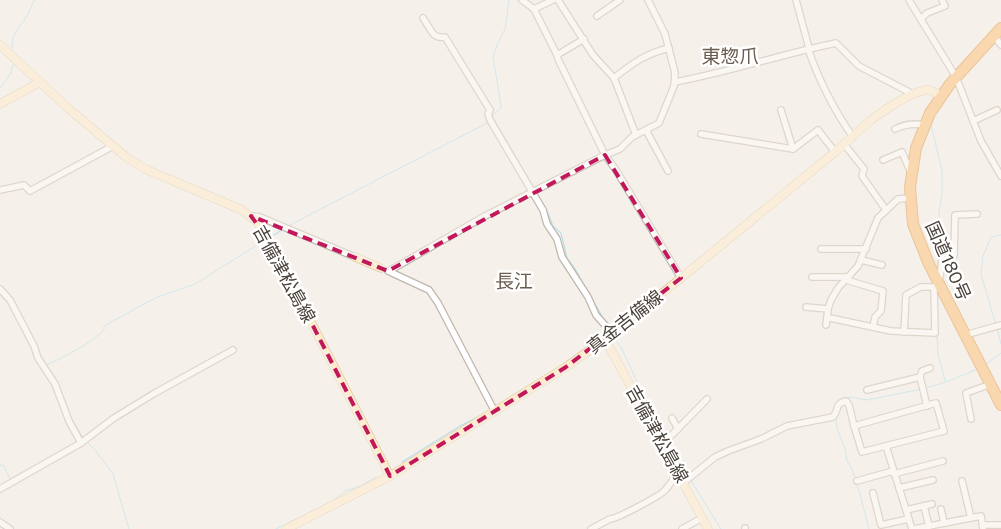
<svg xmlns="http://www.w3.org/2000/svg" width="1001" height="529" font-family="Commissioner,'Noto Sans JP',sans-serif">
  <rect width="100%" height="100%" fill="#f5f0ea"/>
  <g fill="none" stroke-linecap="round" stroke-linejoin="round">
    <g stroke="#a7dbf0" stroke-width="1">
      <path d="M509 0 505 29 497 45 493 57 501 105V108L492 116 534 188"/>
      <path d="M12 48C11 35 18 29 25 19 29 13 32 6 34 0"/>
      <path d="M0 88 11 73 13 65"/>
      <path d="M931 124 942 171V194L939 212 940 236 937 269"/>
      <path d="M537 194 547 211 553 226 561 233 567 258 574 267 602 316"/>
      <path d="M288 226 489 122"/>
      <path d="M271 237 283 229"/>
      <path d="M0 285 11 297"/>
      <path d="M996 325 981 274 983 256 991 237 1001 235"/>
      <path d="M997 328 1001 344"/>
      <path d="M937 336 938 354 945 381"/>
      <path d="M614 338 622 349 664 441"/>
      <path d="M40 355 44 362"/>
      <path d="M986 364 1001 353"/>
      <path d="M46 365C63 358 91 343 104 330V326L155 298 195 284 265 240"/>
      <path d="M926 388 943 383 978 369"/>
      <path d="M845 399 849 397 867 400 922 389"/>
      <path d="M70 417 84 439"/>
      <path d="M836 417 837 429 845 449 847 461 852 469 860 494 869 529"/>
      <path d="M87 442 94 449 113 474 129 529"/>
      <path d="M666 444 687 476"/>
      <path d="M402 462 460 426 476 418"/>
      <path d="M0 465 4 466 10 479 35 466"/>
      <path d="M690 479 721 529"/>
      <path d="M276 529 333 501 345 491 361 486 376 477"/>
    </g>
    <defs>
      <g id="street">
        <path d="M522 0 534 9 553 0"/>
        <path d="M558 0 593 55 614 78 636 135"/>
        <path d="M796 0 809 48"/>
        <path d="M909 0 956 77 981 141 1001 176"/>
        <path d="M534 9 557 55"/>
        <path d="M597 16 620 0"/>
        <path d="M423 18C431 29 432 39 445 37L490 110 488 114 490 120 543 210 547 224 557 239 562 257 588 297 596 315 612 333"/>
        <path d="M921 19 927 13 945 6 942 0"/>
        <path d="M994 36 1001 45"/>
        <path d="M584 39 557 55 558 59 605 155 616 170 681 278"/>
        <path d="M808 49C819 80 833 109 853 137"/>
        <path d="M614 78C633 63 645 54 669 48"/>
        <path d="M675 82C730 72 782 54 836 43L859 66 909 92 910 95"/>
        <path d="M781 110 793 149"/>
        <path d="M973 121 997 110"/>
        <path d="M895 129C905 124 914 123 925 125"/>
        <path d="M646 130 668 171"/>
        <path d="M701 134 793 149 818 130 835 152"/>
        <path d="M844 144 864 169 862 176 886 210"/>
        <path d="M883 160 902 152 911 173"/>
        <path d="M0 190 24 185 30 191 113 146"/>
        <path d="M251 216 260 217 355 257"/>
        <path d="M821 249H866"/>
        <path d="M861 260 882 265"/>
        <path d="M388 271 429 290 438 303 495 412"/>
        <path d="M389 271 485 216 605 155 620 149 632 137 659 123 674 86 675 73 665 34 648 0"/>
        <path d="M812 277H849"/>
        <path d="M937 279 940 276 943 255 954 256 955 215 977 214"/>
        <path d="M846 280 883 291 881 311 875 317 873 327"/>
        <path d="M0 289 10 300 34 346 38 358 55 384 69 421 81 443"/>
        <path d="M806 307 828 309"/>
        <path d="M830 318 891 331 935 333 934 287 940 285"/>
        <path d="M826 325 828 309 831 300 838 288 858 266 878 218 898 199 911 198"/>
        <path d="M904 332 906 295 921 287H934"/>
        <path d="M965 335 1001 325"/>
        <path d="M867 390 920 377"/>
        <path d="M936 403 944 431 862 452 854 426Z"/>
        <path d="M927 406 920 377 922 371 930 368"/>
        <path d="M672 418 678 429"/>
        <path d="M971 419 966 393 991 384"/>
        <path d="M663 444 707 399"/>
        <path d="M886 446 912 529"/>
        <path d="M894 474 943 461"/>
        <path d="M857 481 893 471"/>
        <path d="M962 481 971 518"/>
        <path d="M683 483 715 457 728 451 761 439 787 426 833 417C839 410 835 403 846 401L849 405 854 426"/>
        <path d="M899 488 933 480"/>
        <path d="M0 489 81 443 114 418 155 393 233 350"/>
        <path d="M873 493 881 525 908 519"/>
        <path d="M924 506 929 526"/>
        <path d="M941 509 944 523"/>
        <path d="M906 510 932 504"/>
        <path d="M0 522 10 529"/>
        <path d="M983 525H1001"/>
        <path d="M745 528V529"/>
        <path d="M591 529 610 519C617 519 657 497 663 492 669 487 674 478 678 472"/>
        <path d="M682 529 702 518"/>
        <path d="M914 529 981 516 983 529"/>
      </g>
      <g id="secondary">
        <path d="M0 45 69 109 126 157 145 169 242 210 258 223 270 242 390 476"/>
        <path d="M0 104 40 82"/>
        <path d="M355 257 381 268"/>
        <path d="M605 339 708 529"/>
        <path d="M286 529 390 476 566 367 605 339 681 278 835 152 871 120 891 106 910 95 925 90H930L941 96"/>
      </g>
      <path id="highway" d="M1001 28 950 84 930 113 916 148 910 187 913 224 928 262 1001 405"/>
    </defs>
    <use href="#street" stroke="#c0b7ac" stroke-width="8"/>
    <use href="#secondary" stroke="#d4be9a" stroke-width="9"/>
    <use href="#highway" stroke="#dd8e3b" stroke-width="12"/>
    <use href="#street" stroke="#fff" stroke-width="5.5"/>
    <use href="#secondary" stroke="#feebca" stroke-width="8"/>
    <use href="#highway" stroke="#fdbb6c" stroke-width="10"/>
  </g>
  <path d="M0 0H1001V529H0ZM605 155 681 278 566 367 390 476 270 242 251 216 388 271Z" fill="#f5f0ea" fill-opacity=".55" fill-rule="evenodd"/>
  <path fill="none" stroke="#c2185b" stroke-width="4" stroke-dasharray="10 6" stroke-linejoin="round" d="M605 155 681 278 566 367 390 476 270 242 251 216 388 271Z"/>
  <g text-anchor="middle" stroke-width="5" stroke-linejoin="round" paint-order="stroke">
    <g font-size="18" fill="#494038" stroke="#fff">
      <text transform="translate(948 261) rotate(66)" y="6">国道180号</text>
      <text transform="translate(284 274) rotate(61)" y="6">吉備津松島線</text>
      <text transform="translate(625 322) rotate(-38)" y="6">真金吉備線</text>
      <text transform="translate(657 434) rotate(61)" y="6">吉備津松島線</text>
    </g>
    <g font-size="19" fill="#6b5d4f" stroke="#fff">
      <text x="730" y="63">東惣爪</text>
      <text x="514" y="288">長江</text>
    </g>
  </g>
</svg>
